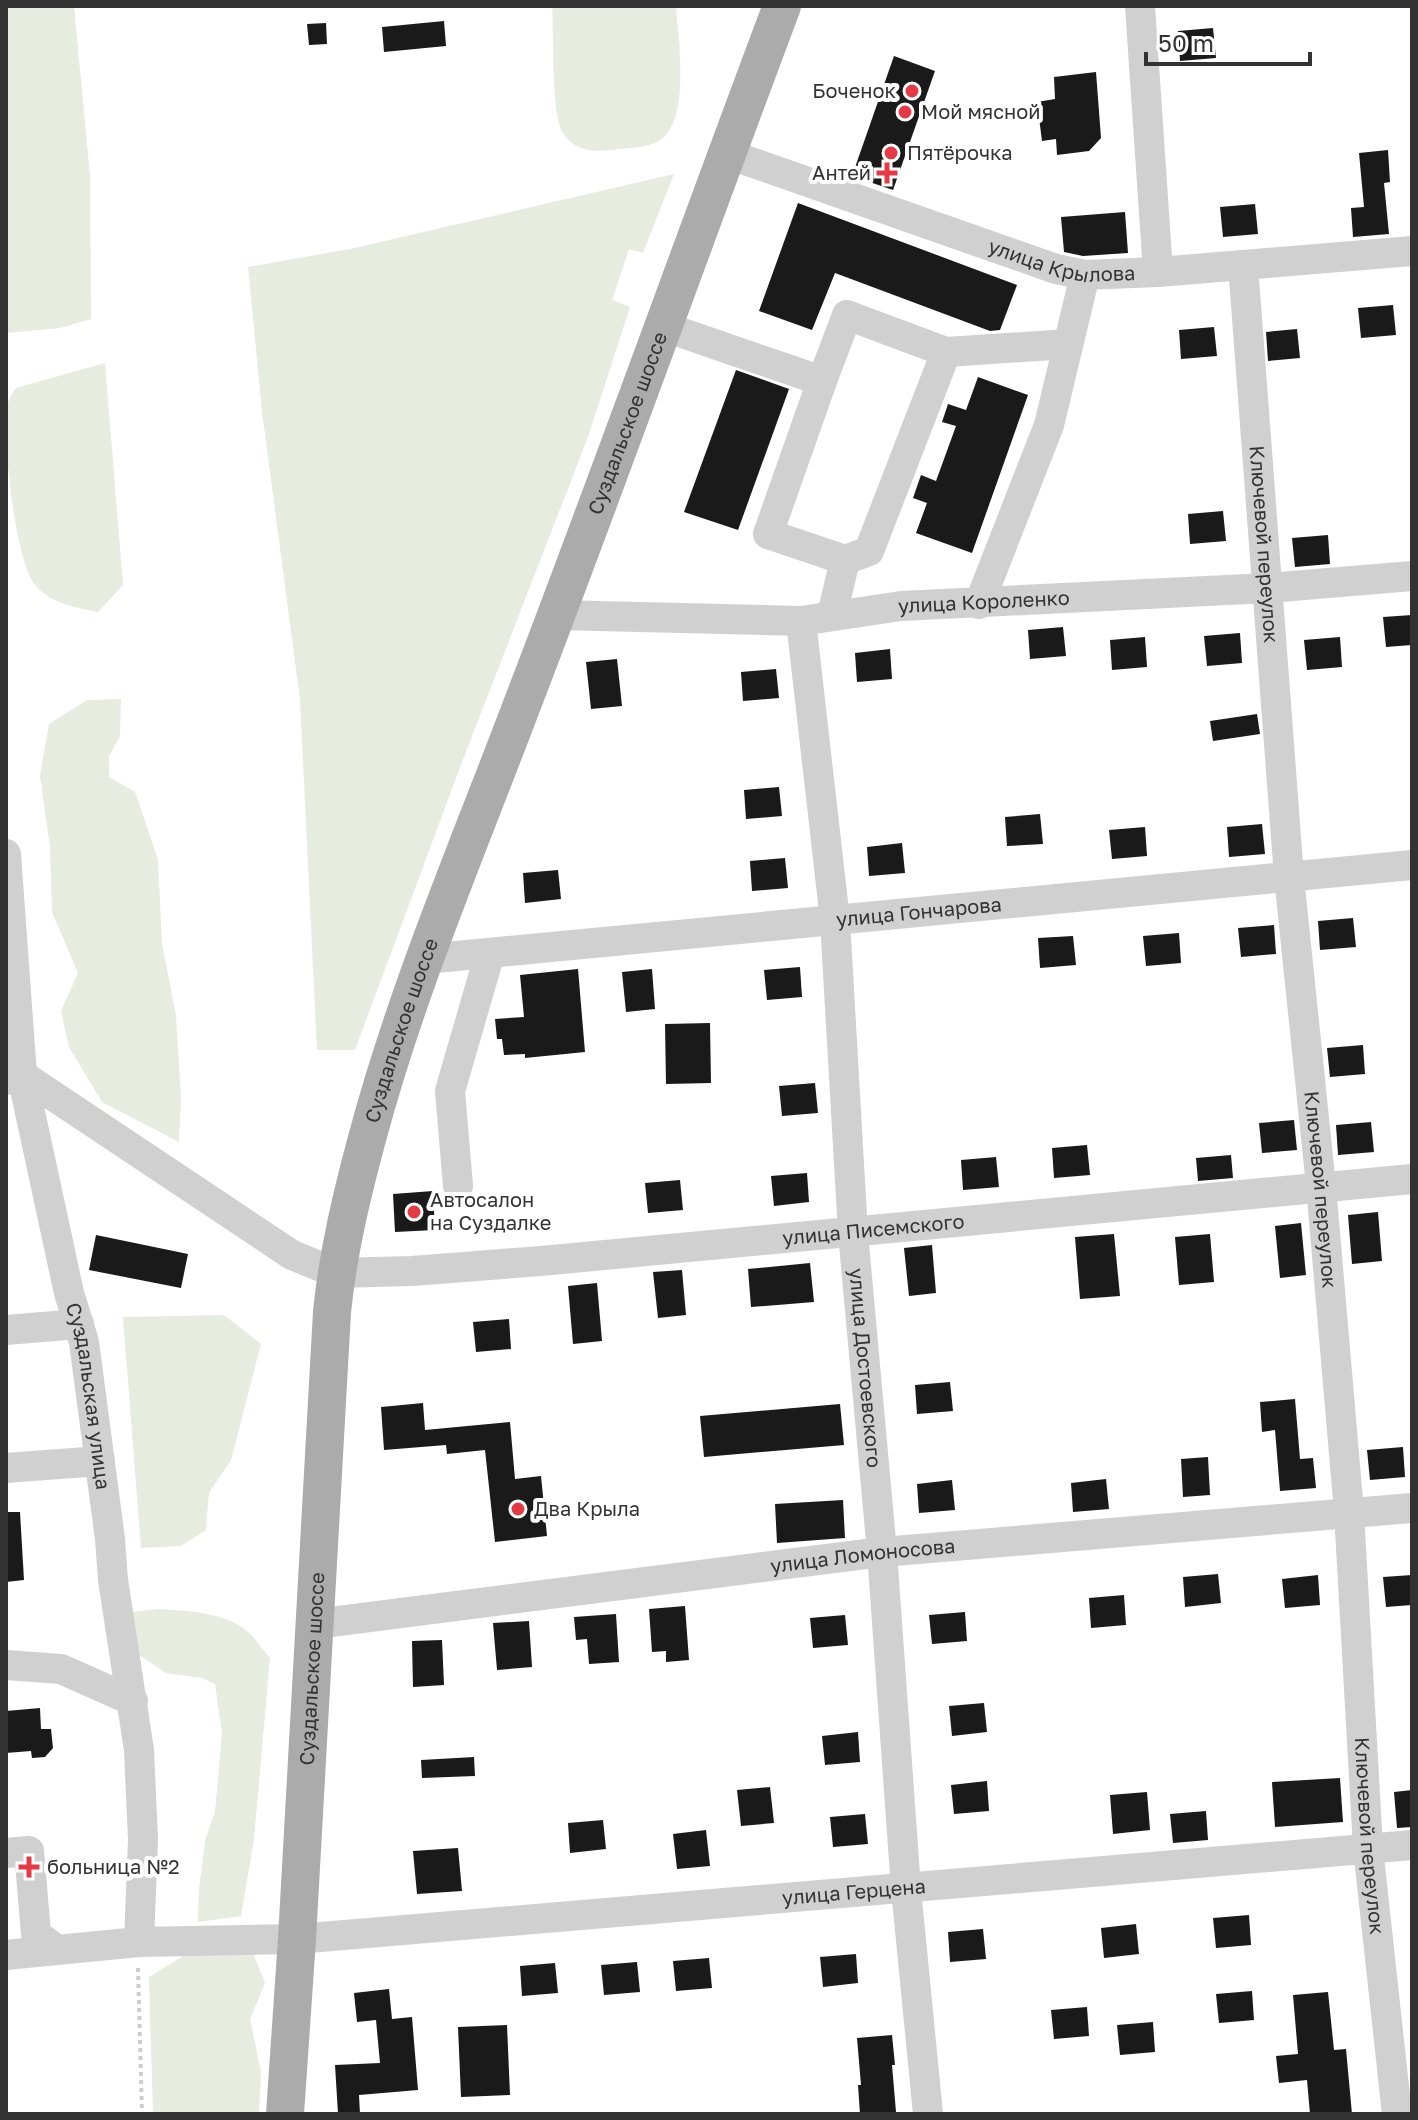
<svg xmlns="http://www.w3.org/2000/svg" width="1418" height="2120" font-family="'Golos Text',sans-serif">
  <rect width="100%" height="100%" fill="#fff"/>
  <g fill="#e6ecdf">
    <path d="M6 6H74L90 176 91 319 60 328 6 333Z"/>
    <path d="M552 6H676C678 39 693 129 654 143 642 148 625 148 612 150 594 152 574 151 563 133 551 114 554 33 552 6Z"/>
    <path d="M674 174 643 253 629 249 612 300 630 307 588 437 462 762 355 1050H317L300 700 262 411 248 267 350 249Z"/>
    <path d="M105 363 123 585 98 612C77 608 50 603 36 586 15 562 3 442 6 410 7 402 12 394 16 388Z"/>
    <path d="M121 699 120 736 109 756V777L135 792 158 860 162 944 176 1016 181 1098 179 1142 102 1102 69 1047 61 1011 78 973 52 912 50 847 40 776 49 724 87 700Z"/>
    <path d="M224 1315 261 1344 231 1460 209 1493 206 1530 181 1546 141 1548 123 1317Z"/>
    <path d="M158 1609C188 1611 227 1612 249 1633 257 1641 263 1650 270 1658L254 1839 241 1916 198 1922 199 1889 205 1841 215 1812 222 1733 215 1684 202 1678 166 1673 130 1649 124 1613Z"/>
    <path d="M190 1952 253 1953 265 1983 250 2019 261 2072 259 2114H153L149 1977Z"/>
  </g>
  <g fill="#1a1a1a">
    <path d="M444 21 446 46 384 52 382 27Z"/>
    <path d="M326 23 327 44 309 45 307 24Z"/>
    <path d="M1213 28 1216 58 1180 61 1178 31Z"/>
    <path d="M894 56 935 71 893 190 852 176Z"/>
    <path d="M1096 72 1101 138 1089 151 1057 155 1056 139 1042 141 1037 102 1055 99 1054 77Z"/>
    <path d="M1388 150 1390 182 1384 183 1389 234 1353 237 1351 208 1364 207 1359 153Z"/>
    <path d="M798 203 1017 285 1000 330 990 331 835 273 812 330 759 311Z"/>
    <path d="M1255 204 1258 234 1223 237 1220 207Z"/>
    <path d="M1125 212 1128 253 1083 256 1064 252 1061 217Z"/>
    <path d="M1393 305 1396 335 1361 338 1358 308Z"/>
    <path d="M1214 327 1217 356 1181 359 1179 330Z"/>
    <path d="M1297 329 1300 358 1268 361 1266 332Z"/>
    <path d="M736 370 789 389 738 530 684 512Z"/>
    <path d="M978 377 1028 395 972 553 916 533 927 503 913 498 921 475 936 481 956 426 942 422 948 404 966 410Z"/>
    <path d="M1223 511 1226 541 1190 544 1188 514Z"/>
    <path d="M1328 535 1330 564 1295 567 1292 538Z"/>
    <path d="M1412 615V645L1386 647 1383 617Z"/>
    <path d="M1063 627 1066 656 1030 659 1028 630Z"/>
    <path d="M1240 633 1242 663 1207 666 1204 636Z"/>
    <path d="M1145 637 1147 667 1112 670 1110 640Z"/>
    <path d="M1340 637 1342 667 1307 670 1304 640Z"/>
    <path d="M890 649 892 679 857 682 855 653Z"/>
    <path d="M617 659 622 706 591 709 586 662Z"/>
    <path d="M776 669 779 698 743 701 741 672Z"/>
    <path d="M1257 714 1260 734 1213 741 1210 721Z"/>
    <path d="M779 787 782 816 746 819 744 790Z"/>
    <path d="M1040 814 1043 844 1007 846 1005 817Z"/>
    <path d="M1262 824 1265 854 1229 857 1227 827Z"/>
    <path d="M1145 827 1147 856 1112 859 1109 830Z"/>
    <path d="M902 843 905 873 869 876 867 847Z"/>
    <path d="M785 858 788 888 752 891 750 861Z"/>
    <path d="M558 870 561 899 525 903 523 873Z"/>
    <path d="M1353 918 1356 947 1320 950 1318 921Z"/>
    <path d="M1274 925 1276 954 1241 957 1238 928Z"/>
    <path d="M1179 933 1181 963 1146 966 1143 936Z"/>
    <path d="M1073 936 1076 965 1040 968 1038 938Z"/>
    <path d="M800 967 802 997 767 1000 764 970Z"/>
    <path d="M578 969 585 1052 525 1058V1054L504 1055 502 1039H497L495 1019 524 1017 520 975Z"/>
    <path d="M652 969 655 1009 626 1012 622 972Z"/>
    <path d="M710 1023 711 1083 666 1084 665 1024Z"/>
    <path d="M1363 1045 1365 1074 1330 1077 1327 1048Z"/>
    <path d="M815 1083 818 1113 782 1116 779 1086Z"/>
    <path d="M1294 1120 1297 1150 1262 1153 1259 1123Z"/>
    <path d="M1371 1122 1374 1152 1338 1155 1336 1125Z"/>
    <path d="M1087 1145 1090 1175 1054 1178 1052 1148Z"/>
    <path d="M1231 1155 1233 1178 1198 1181 1196 1158Z"/>
    <path d="M996 1157 999 1187 963 1190 961 1160Z"/>
    <path d="M807 1173 809 1202 774 1206 771 1176Z"/>
    <path d="M680 1180 683 1210 648 1213 645 1183Z"/>
    <path d="M433 1191 435 1230 395 1232 393 1194Z"/>
    <path d="M1378 1212 1382 1261 1352 1264 1348 1215Z"/>
    <path d="M1301 1223 1306 1275 1280 1278 1275 1226Z"/>
    <path d="M1114 1234 1120 1296 1080 1299 1075 1237Z"/>
    <path d="M1210 1234 1214 1282 1179 1285 1175 1237Z"/>
    <path d="M96 1235 188 1254 181 1288 89 1270Z"/>
    <path d="M932 1245 936 1293 909 1296 904 1248Z"/>
    <path d="M810 1263 814 1302 751 1307 748 1269Z"/>
    <path d="M682 1270 686 1315 658 1318 653 1272Z"/>
    <path d="M597 1283 602 1341 573 1344 568 1286Z"/>
    <path d="M509 1319 511 1349 476 1352 473 1322Z"/>
    <path d="M950 1382 953 1411 917 1414 915 1385Z"/>
    <path d="M1295 1399 1300 1459 1313 1458 1316 1488 1280 1491 1275 1430 1262 1432 1260 1402Z"/>
    <path d="M423 1403 425 1430 510 1422 515 1479 541 1476 547 1536 495 1542 485 1450 447 1454 446 1445 384 1450 381 1407Z"/>
    <path d="M840 1404 844 1445 704 1457 700 1416Z"/>
    <path d="M1403 1447 1405 1477 1370 1480 1367 1450Z"/>
    <path d="M1208 1457 1210 1495 1183 1497 1181 1459Z"/>
    <path d="M1106 1479 1109 1509 1073 1512 1071 1483Z"/>
    <path d="M952 1480 955 1510 919 1513 917 1484Z"/>
    <path d="M843 1500 845 1538 777 1543 775 1504Z"/>
    <path d="M6 1512H20L24 1580 6 1582Z"/>
    <path d="M1218 1574 1221 1603 1185 1607 1183 1577Z"/>
    <path d="M1318 1575 1320 1605 1285 1608 1282 1579Z"/>
    <path d="M1412 1575V1605L1386 1607 1383 1577Z"/>
    <path d="M1124 1595 1126 1625 1091 1628 1089 1598Z"/>
    <path d="M685 1606 689 1660 666 1662V1651L652 1652 649 1609Z"/>
    <path d="M965 1612 967 1641 932 1644 929 1615Z"/>
    <path d="M616 1614 619 1662 589 1664 587 1639 576 1640 574 1617Z"/>
    <path d="M845 1615 848 1645 813 1648 810 1618Z"/>
    <path d="M529 1621 532 1667 497 1670 493 1623Z"/>
    <path d="M442 1640 444 1685 413 1687 412 1641Z"/>
    <path d="M984 1703 987 1732 952 1736 949 1706Z"/>
    <path d="M40 1708 41 1729H51L53 1748 45 1757 32 1758 31 1751 6 1753V1711Z"/>
    <path d="M858 1732 860 1762 825 1765 822 1736Z"/>
    <path d="M474 1757 475 1776 422 1778 421 1760Z"/>
    <path d="M1340 1778 1343 1822 1275 1827 1272 1782Z"/>
    <path d="M987 1781 989 1811 954 1814 951 1785Z"/>
    <path d="M770 1787 774 1823 741 1826 737 1790Z"/>
    <path d="M1412 1790V1827L1397 1828 1394 1792Z"/>
    <path d="M1147 1792 1150 1830 1113 1834 1110 1795Z"/>
    <path d="M1206 1811 1208 1840 1173 1843 1170 1814Z"/>
    <path d="M865 1814 868 1844 833 1847 830 1817Z"/>
    <path d="M603 1820 606 1849 570 1853 568 1823Z"/>
    <path d="M706 1830 710 1866 677 1869 673 1834Z"/>
    <path d="M458 1848 462 1891 417 1894 413 1851Z"/>
    <path d="M1249 1915 1251 1945 1216 1948 1213 1918Z"/>
    <path d="M1136 1924 1139 1954 1104 1958 1101 1928Z"/>
    <path d="M983 1929 986 1959 950 1962 948 1932Z"/>
    <path d="M856 1954 858 1983 823 1987 820 1957Z"/>
    <path d="M709 1958 712 1988 676 1991 673 1961Z"/>
    <path d="M637 1962 640 1992 604 1995 601 1965Z"/>
    <path d="M555 1963 558 1993 522 1996 520 1966Z"/>
    <path d="M389 1989 392 2019 412 2017 418 2090 359 2095 360 2114H338L335 2065 380 2063 376 2020 357 2022 354 1993Z"/>
    <path d="M1252 1991 1254 2020 1219 2023 1216 1994Z"/>
    <path d="M1328 1992 1334 2050 1346 2049 1352 2114H1310L1307 2080 1279 2083 1276 2056 1298 2054 1293 1995Z"/>
    <path d="M1087 2007 1089 2036 1054 2039 1051 2010Z"/>
    <path d="M1153 2022 1155 2052 1120 2055 1117 2025Z"/>
    <path d="M507 2025 510 2095 461 2097 458 2027Z"/>
    <path d="M892 2035 895 2065H892L896 2112 860 2114 858 2085H861L857 2038Z"/>
  </g>
  <g fill="none" stroke-linecap="round" stroke-linejoin="round">
    <path stroke="#cdcdcd" stroke-width="4" stroke-dasharray="4 4" stroke-linecap="butt" d="M138 1968 142 2114"/>
    <g stroke="#d0d0d0" stroke-width="30">
      <path d="M1140 6 1158 272"/>
      <path id="s1" d="M728 154 1056 269 1085 275 1158 272 1412 251"/>
      <path id="s2" d="M1243 265 1289 877 1321 1186 1349 1512 1368 1848 1397 2114"/>
      <path d="M665 327 822 381 768 534 845 560 869 551 946 352 847 315 822 381"/>
      <path d="M946 352 1068 344"/>
      <path d="M979 604 1049 425 1085 275"/>
      <path id="s3" d="M557 615 801 621 901 606 1268 588 1412 576"/>
      <path d="M832 615 845 560"/>
      <path id="s4" d="M801 621 835 920 853 1233 882 1552 906 1889 928 2114"/>
      <path id="s5" d="M6 854 22 1075 69 1293 84 1342 110 1539 113 1580 139 1750 143 1839 139 1942"/>
      <path id="s6" d="M425 959 1412 865"/>
      <path id="s7" d="M6 1080 22 1075 292 1255 336 1273 412 1271 541 1261 1412 1179"/>
      <path d="M458 1186 450 1091 490 953"/>
      <path d="M6 1330 79 1324"/>
      <path d="M6 1468 100 1461"/>
      <path id="s8" d="M315 1624 882 1552 1412 1508"/>
      <path d="M6 1665 61 1669 133 1701"/>
      <path id="s9" d="M6 1853 29 1851 36 1934 57 1950 139 1942 297 1939 1412 1845"/>
      <path d="M6 1955 57 1950"/>
    </g>
    <path stroke="#ababab" stroke-width="38" id="s10" d="M285 2114 297 1939 332 1312C338 1252 352 1194 368 1135 407 990 467 850 520 710 610 476 694 240 782 6"/>
  </g>
  <g fill="#e63946" stroke="#fff" stroke-width="3">
    <circle cx="912" cy="91" r="8"/>
    <circle cx="905" cy="112" r="8"/>
    <circle cx="891" cy="153" r="8"/>
    <path d="M883 161h8v8h8v8h-8v8h-8v-8h-8v-8h8z"/>
    <circle cx="414" cy="1212" r="8"/>
    <circle cx="518" cy="1509" r="8"/>
    <path d="M25 1855h8v8h8v8h-8v8h-8v-8h-8v-8h8z"/>
  </g>
  <g text-anchor="middle" stroke-width="8" stroke-linejoin="round" paint-order="stroke">
    <g font-size="20" fill="#333" stroke="#fff" text-anchor="start">
      <text x="896" y="98" text-anchor="end">Боченок</text>
      <text x="921" y="119">Мой мясной</text>
      <text x="907" y="160">Пятёрочка</text>
      <text x="871" y="180" text-anchor="end">Антей</text>
      <text x="430" y="1207">Автосалон<tspan x="430" dy="23">на Суздалке</tspan></text>
      <text x="534" y="1516">Два Крыла</text>
      <text x="47" y="1874">больница №2</text>
    </g>
    <g font-size="20" fill="#333" stroke="#fff">
      <text dy="7" stroke="none"><textPath href="#s1" startOffset="352">улица Крылова</textPath></text>
      <text dy="7" stroke="none"><textPath href="#s10" startOffset="1742">Суздальское шоссе</textPath></text>
      <text dy="7" stroke="none"><textPath href="#s2" startOffset="280">Ключевой переулок</textPath></text>
      <text dy="7" stroke="none"><textPath href="#s3" startOffset="428">улица Короленко</textPath></text>
      <text dy="7" stroke="none"><textPath href="#s6" startOffset="496">улица Гончарова</textPath></text>
      <text dy="7" stroke="none"><textPath href="#s10" startOffset="1094">Суздальское шоссе</textPath></text>
      <text dy="7" stroke="none"><textPath href="#s2" startOffset="928">Ключевой переулок</textPath></text>
      <text dy="7" stroke="none"><textPath href="#s7" startOffset="928">улица Писемского</textPath></text>
      <text dy="7" stroke="none"><textPath href="#s4" startOffset="750">улица Достоевского</textPath></text>
      <text dy="7" stroke="none"><textPath href="#s5" startOffset="550">Суздальская улица</textPath></text>
      <text dy="7" stroke="none"><textPath href="#s8" startOffset="552">улица Ломоносова</textPath></text>
      <text dy="7" stroke="none"><textPath href="#s10" startOffset="446">Суздальское шоссе</textPath></text>
      <text dy="7" stroke="none"><textPath href="#s2" startOffset="1576">Ключевой переулок</textPath></text>
      <text dy="7" stroke="none"><textPath href="#s9" startOffset="932">улица Герцена</textPath></text>
    </g>
  </g>
  <rect width="1418" height="2120" fill="none" stroke="#333333" stroke-width="16"/>
  <path d="M1146 52v12h164v-12" fill="none" stroke="#333333" stroke-width="4"/>
  <text x="1158" y="52" font-size="24" fill="#333333" stroke="#ffffff" stroke-width="6" paint-order="stroke">50 m</text>
</svg>
